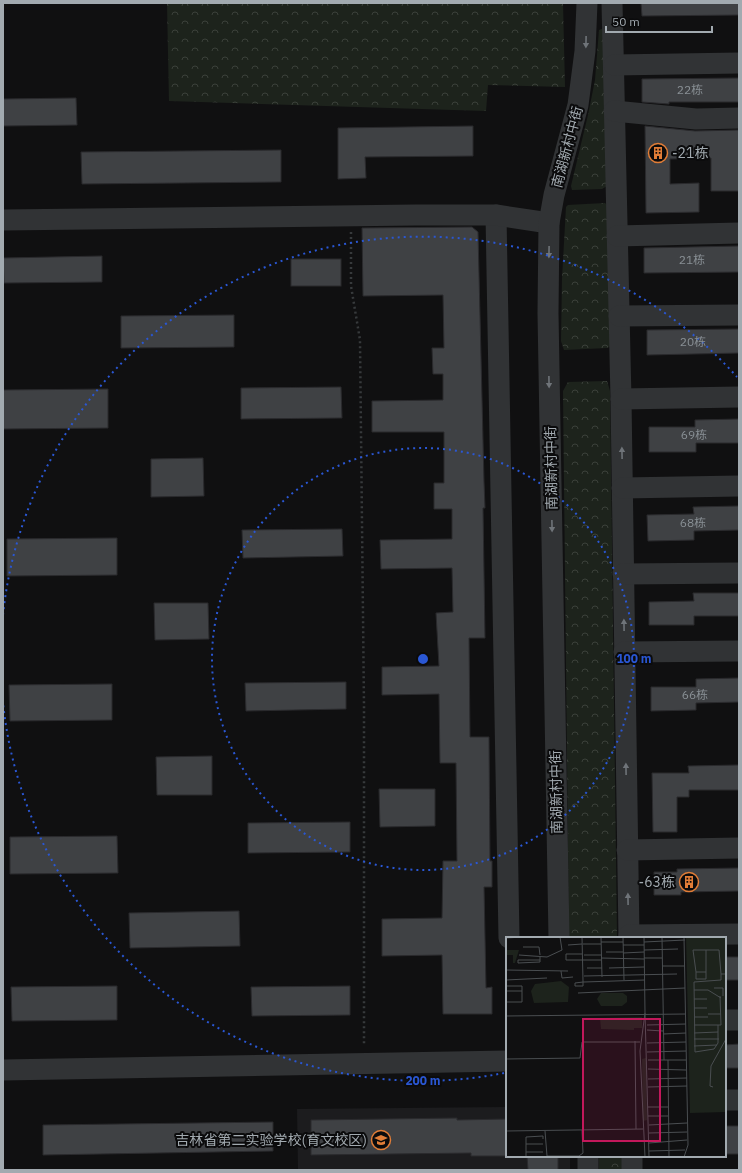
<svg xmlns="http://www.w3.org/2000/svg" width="742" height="1173" font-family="'IBM Plex Sans','Noto Sans SC',sans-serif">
  <defs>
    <pattern id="forest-crowns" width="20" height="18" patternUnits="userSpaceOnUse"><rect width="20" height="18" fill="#1d231c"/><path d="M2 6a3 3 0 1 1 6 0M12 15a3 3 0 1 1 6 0" fill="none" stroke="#3b403a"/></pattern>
  </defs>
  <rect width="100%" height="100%" fill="#101011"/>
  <path fill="#1c1c1e" d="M507 1107V1156H570V1170H298L297 1109Z"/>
  <g fill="url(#forest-crowns)">
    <path d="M167 3H563L565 87 488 85 486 111 169 101Z"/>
    <path d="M602 29 605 31 607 186 602 189 572 190 571 186 588 115 595 80 599 30Z"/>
    <path d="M605 203 608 206 611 346 607 348 564 350 561 341 562 279 566 207 568 205Z"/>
    <path d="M607 381 610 391 617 938H569L563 391 568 382Z"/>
    <rect x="599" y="1156" width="25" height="14"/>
  </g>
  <g fill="#3f4144" stroke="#2a2a2d">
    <path d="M641 3H739V15L642 16Z"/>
    <path d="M739 78V102H669V104L642 102V79Z"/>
    <path d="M76 98 77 125 3 126V99Z"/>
    <path d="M473 126V156L365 157 366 178 338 179V128Z"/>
    <path d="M645 126 695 131 739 130V191H711V158L670 159V184L699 183V212L646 213Z"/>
    <path d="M281 150V182L82 184 81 152Z"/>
    <path d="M472 227 478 232 484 482 485 508H483L485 638H469L470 737H489L490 861H492V887H484L486 988 492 987V1014H443L442 955 382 956V919L442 918 443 861H457L456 763H440L439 694 382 695V667L439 666 436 613 453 612 452 568 381 569 380 540 452 539V509H434V483H444V432H372V401L443 400V374H433L432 348H444L443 295 363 296 362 228Z"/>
    <path d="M739 246V272L644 273V248Z"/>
    <path d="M102 256V282L4 283 3 258Z"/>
    <rect x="291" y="259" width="50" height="27"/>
    <path d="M234 315V347L121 348V316Z"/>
    <path d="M739 329V353L647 355V330Z"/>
    <path d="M341 387 342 418 241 419V388Z"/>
    <path d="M108 389V428L3 429V390Z"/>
    <path d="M739 419V443H696V452H649V427H695V420Z"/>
    <path d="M203 458 204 496 151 497V459Z"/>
    <path d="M739 506V530L694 531V540L648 541 647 515 694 514 693 507Z"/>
    <path d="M342 529 343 556 243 558 242 530Z"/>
    <path d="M117 538V575L7 576V539Z"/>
    <path d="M693 593H739V616H694V625H649V602L694 601Z"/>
    <path d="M154 603H208L209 639 155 640Z"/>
    <path d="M739 678V702L696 703V710L651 711V687H696V679Z"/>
    <path d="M346 682V709L246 711 245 683Z"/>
    <path d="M112 684V720L10 721 9 685Z"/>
    <path d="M212 756V795H157L156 757Z"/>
    <path d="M739 765V790H689V797H677V832H653L652 773H689L688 766Z"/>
    <path d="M379 789H435V826L380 827Z"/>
    <path d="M350 822V852L248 853V823Z"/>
    <path d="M117 836 118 873 10 874V837Z"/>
    <path d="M739 868V891L681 892V895H654V872H677V869Z"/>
    <path d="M239 911 240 946 130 948 129 913Z"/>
    <rect x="725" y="957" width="14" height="23"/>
    <path d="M117 986V1020L12 1021 11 987Z"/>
    <path d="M350 986V1015L252 1016 251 987Z"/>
    <path d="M739 1044V1068H725V1045Z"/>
    <path d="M457 1118V1120L507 1119V1156H471V1153L311 1155V1120Z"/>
    <path d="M273 1122V1151L43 1155V1125Z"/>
    <rect x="725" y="1126" width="14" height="28"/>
    <path d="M527 1156H558V1170H528Z"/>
  </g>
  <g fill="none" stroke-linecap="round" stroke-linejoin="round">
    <path stroke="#373a3c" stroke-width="2.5" stroke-dasharray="2 3" stroke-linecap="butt" d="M351 232V286L360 340 364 706V1046"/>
    <g stroke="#313335" stroke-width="21">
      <path d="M612 3 621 399 629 938"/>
      <path d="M614 65 739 63"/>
      <path d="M614 111 696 119 739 118"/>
      <path d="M496 215 509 938"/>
      <path d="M3 220 416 215H496L549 223"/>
      <path d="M617 236 739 233"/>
      <path d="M619 316 739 315"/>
      <path d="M621 399 739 397"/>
      <path d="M622 488 739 486"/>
      <path d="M623 574 739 573"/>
      <path d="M624 652 739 651"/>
      <path d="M627 850 739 848"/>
      <path d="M629 935 739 934"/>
      <path d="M559 938 548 313 549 223 554 195 578 105 585 51 587 3"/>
      <path d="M725 1020H739"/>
      <path d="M3 1070 507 1061"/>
      <path d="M725 1100H739"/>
      <path d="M588 1156V1170"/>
      <path d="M632 1156V1170"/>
    </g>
  </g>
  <defs><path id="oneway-solid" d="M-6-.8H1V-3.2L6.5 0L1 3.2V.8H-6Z"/></defs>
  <g fill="#6f7479">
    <use href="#oneway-solid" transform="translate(586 42) rotate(91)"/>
    <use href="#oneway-solid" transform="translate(549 252) rotate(91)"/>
    <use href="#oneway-solid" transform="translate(549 382) rotate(89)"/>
    <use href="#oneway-solid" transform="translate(622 453) rotate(-91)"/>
    <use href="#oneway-solid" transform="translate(552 526) rotate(89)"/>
    <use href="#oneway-solid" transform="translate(624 625) rotate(-91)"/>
    <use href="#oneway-solid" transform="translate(626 769) rotate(-91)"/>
    <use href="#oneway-solid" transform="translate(628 899) rotate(-91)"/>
  </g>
  <g fill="none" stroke="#2a57d4" stroke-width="2" stroke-dasharray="2 4">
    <circle cx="423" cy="659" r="211"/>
    <path d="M504 1073A422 422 0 0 1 3 703M3 615A422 422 0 0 1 737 377"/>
  </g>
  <defs>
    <symbol id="building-ring" viewBox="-11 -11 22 22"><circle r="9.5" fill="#0b0b0c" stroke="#e17d37" stroke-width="1.5"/><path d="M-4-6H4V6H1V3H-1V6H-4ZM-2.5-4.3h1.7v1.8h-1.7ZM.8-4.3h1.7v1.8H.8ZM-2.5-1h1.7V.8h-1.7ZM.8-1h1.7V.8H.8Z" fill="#e17d37"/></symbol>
    <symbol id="school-ring" viewBox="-11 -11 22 22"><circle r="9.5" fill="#0b0b0c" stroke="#e17d37" stroke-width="1.5"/><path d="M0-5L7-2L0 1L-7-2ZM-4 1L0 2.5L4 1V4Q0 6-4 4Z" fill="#e17d37"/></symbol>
  </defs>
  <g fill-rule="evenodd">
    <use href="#building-ring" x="647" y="142" width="22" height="22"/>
    <use href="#building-ring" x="678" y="871" width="22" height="22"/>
    <use href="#school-ring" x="370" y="1129" width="22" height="22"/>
  </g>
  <g text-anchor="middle" stroke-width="4" stroke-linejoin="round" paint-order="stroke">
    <g font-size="12" fill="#899095">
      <text x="690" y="94">22栋</text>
      <text x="692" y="264">21栋</text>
      <text x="693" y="346">20栋</text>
      <text x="694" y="439">69栋</text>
      <text x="693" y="527">68栋</text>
      <text x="695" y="699">66栋</text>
    </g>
    <g font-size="14" fill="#a2aab0" stroke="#0b0b0c">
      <text transform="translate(567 147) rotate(-75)" y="5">南湖新村中街</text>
      <text transform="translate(551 468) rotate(-91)" y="5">南湖新村中街</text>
      <text transform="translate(556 792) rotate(-91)" y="5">南湖新村中街</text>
    </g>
    <g font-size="14" fill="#a2aab0" stroke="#0b0b0c" text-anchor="end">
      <text x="672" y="158" text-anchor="start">-21栋</text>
      <text x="675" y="887">-63栋</text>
      <text x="367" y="1145">吉林省第二实验学校(育文校区)</text>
    </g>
  </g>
  <g transform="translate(506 937)">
    <rect width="220" height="220" fill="#101011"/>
    <path d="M0 13H13L9 26H7V18H0V20Z" fill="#1d231c"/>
    <path d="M136 80V91H128V93L95 92 94 81ZM140 121 141 183 137 184 136 122Z" fill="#1d231c"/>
    <path d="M180 0H220V175L184 176ZM55 44 63 50 62 65 28 66 25 54 29 47ZM95 56H117L121 59V65L116 69H95L91 62Z" fill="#1d231c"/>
    <path fill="none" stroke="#4a4e51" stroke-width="1" d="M76 0 77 44V49H69V46L77 45H78L139 43M95 0 96 40M117 0 118 43M138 0 139 76 134 114 139 220M156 0 158 123M0 1 17 0M95 5H117M138 5 179 3M77 7H95M62 8 76 7M117 8H138M17 10H33L34 18M138 13 172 12M200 13V42H190V35H200M100 15H117M117 16 138 15M76 17H60V23H95M13 18 41 20 56 13 54 0M78 18H95M34 20V25L12 26V23H34M95 21 138 22M138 21H156M156 29H179M81 31H96M103 31 138 30M0 33 62 34M55 34 56 41 67 40M190 35 187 13H213L215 37M78 39 171 37M0 43 41 41M0 49H16V54H0M208 51H217V59M188 53H202L215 61M72 56 179 51M188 62H201M0 65H16V54M188 71H201M139 76 143 220M202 77H215M0 79 180 77M188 80H202M141 88 180 87M188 88H215L214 59M212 88V106L208 112 189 115 188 45 215 43V37H220M141 93 157 94M188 96 212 95M157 97 180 96M188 102H213M129 104 130 192M141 106 180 105M188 109 211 108M141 115 180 114M0 122 74 121 76 105H134M142 123H180M162 123 163 220M142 132 180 133M142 142 181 141M142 150 181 149M207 150 204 149 205 129 220 102M142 170H162M142 179H162M143 188 181 186M0 194 137 192M39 194 41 219H73L77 216 76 193M143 196 181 195M143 206 181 203M20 207H37M143 214 179 213M20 215H37M20 220V200L37 199V202M178 220 182 208 178 0"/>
    <path fill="#c2185b" fill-opacity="0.15" stroke="#c2185b" stroke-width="2" d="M77 82H154V204H77Z"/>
    <rect width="220" height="220" fill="none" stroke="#a2aab0" stroke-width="2"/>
  </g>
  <circle cx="423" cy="659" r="6" fill="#2a57d4" stroke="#0b0b0c" stroke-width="2"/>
  <g font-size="12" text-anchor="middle" font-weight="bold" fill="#2a57d4" stroke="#0b0b0c" stroke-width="4" stroke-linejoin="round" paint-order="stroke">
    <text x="634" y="663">100 m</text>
    <text x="423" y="1085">200 m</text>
  </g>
  <rect width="742" height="1173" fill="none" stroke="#a2aab0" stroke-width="8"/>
  <path d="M606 26v6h106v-6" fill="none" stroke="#a2aab0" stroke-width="2"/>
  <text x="612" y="26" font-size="12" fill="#a2aab0" stroke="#0b0b0c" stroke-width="3" paint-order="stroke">50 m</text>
</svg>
